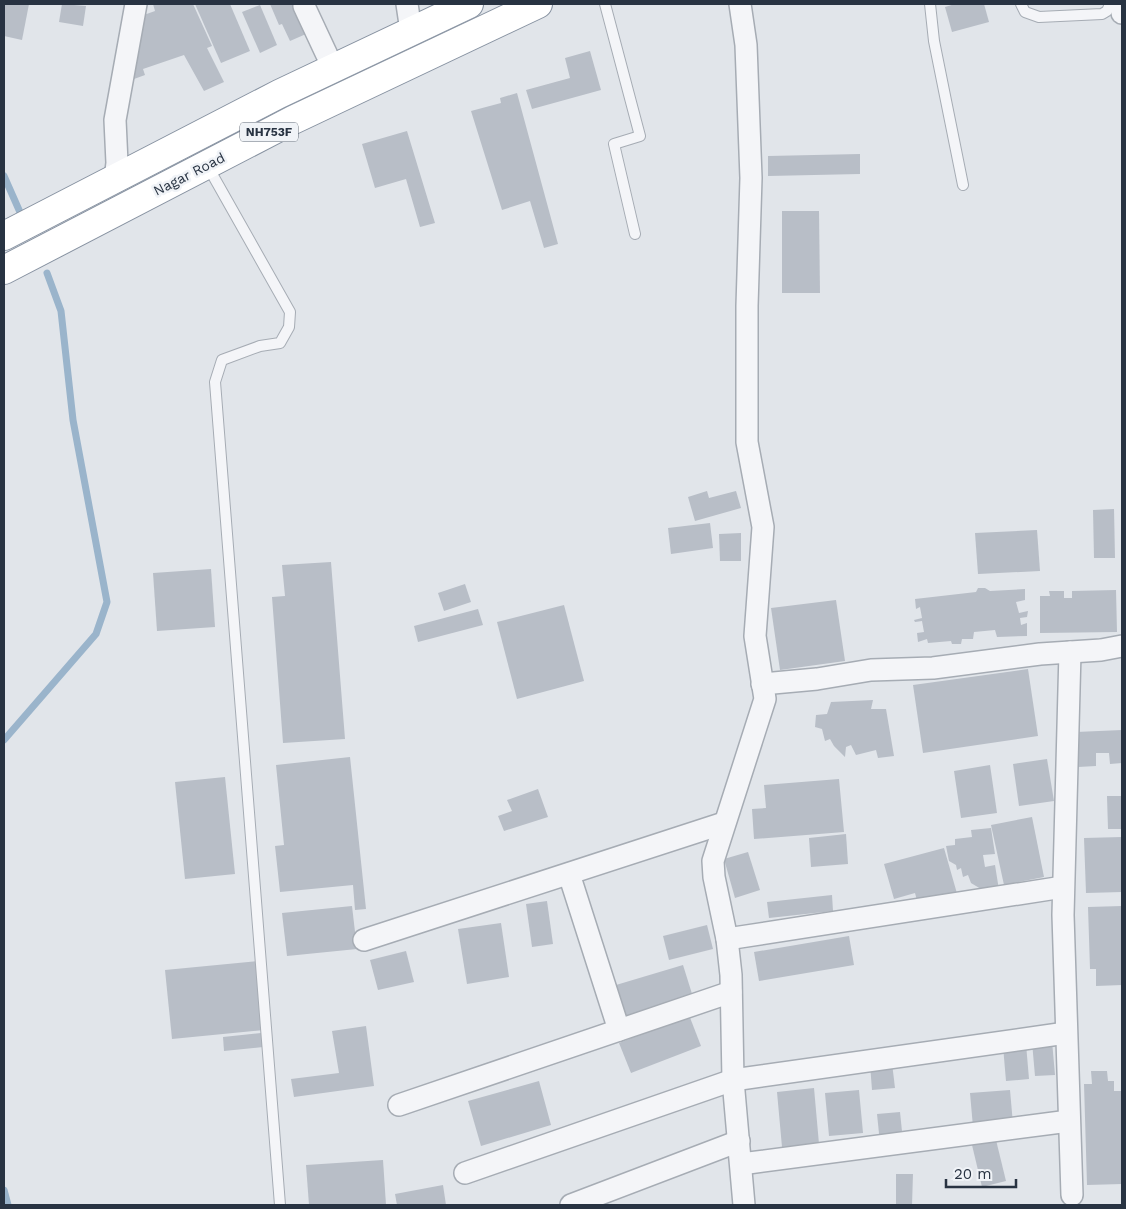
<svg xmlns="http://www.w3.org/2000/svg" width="1126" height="1209" font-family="'Work Sans',sans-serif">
  <rect width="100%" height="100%" fill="#e1e5ea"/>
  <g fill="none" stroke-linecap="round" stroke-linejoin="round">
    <g stroke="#9ab4cb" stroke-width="7">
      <path d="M4 176 23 219"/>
      <path d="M4 740 96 634 107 602 73 420 61 311 47 273"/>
      <path d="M4 1190 8 1205"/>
    </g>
  </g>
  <g fill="#b8bec7">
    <path d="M4 4H29L22 40 4 36Z"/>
    <path d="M62 4 86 6 83 26 59 22Z"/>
    <path d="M153 4H193L212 46 207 48 224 82 204 91 184 55 143 69 145 75 134 79 131 68 141 16 155 11Z"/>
    <path d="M195 4H230L250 51 221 63Z"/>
    <path d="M270 4H293L306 34 290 41 282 24 279 25Z"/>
    <path d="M955 4H984L989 22 952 32 945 7Z"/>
    <path d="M260 5 277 45 260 53 242 12Z"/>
    <path d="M590 51 601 90 532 109 526 90 570 78 565 58Z"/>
    <path d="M517 93 558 244 544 248 530 201 502 210 471 111 501 103 500 98Z"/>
    <path d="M407 131 435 223 420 227 406 179 375 188 362 144Z"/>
    <path d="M860 154V174L768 176V156Z"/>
    <path d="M782 211H819L820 293H782Z"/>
    <path d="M707 491 709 498 736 491 741 508 695 521 688 497Z"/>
    <path d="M1114 509 1115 558H1094L1093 510Z"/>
    <path d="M710 523 713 548 671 554 668 528Z"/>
    <path d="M1037 530 1040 571 978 574 975 533Z"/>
    <path d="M741 533V561H720L719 534Z"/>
    <path d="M331 562 345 739 283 743 272 597 285 596 282 565Z"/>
    <path d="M211 569 215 627 157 631 153 573Z"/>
    <path d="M465 584 471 602 444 611 438 593Z"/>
    <path d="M978 588H985L990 591 1025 589V600L1016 602 1019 613 1028 611 1027 617 1020 618 1021 625 1027 623V636L997 637 995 630 974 632 973 639H962L961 644H952L951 641 928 643 927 639 918 642 917 633 924 632 922 621 915 622 914 620 922 618 920 607 916 609 915 599 976 592Z"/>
    <path d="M1116 590 1117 632 1040 633V596H1050L1049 591H1064V598H1072V591Z"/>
    <path d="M836 600 845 661 780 670 771 608Z"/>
    <path d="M564 605 584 681 517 699 497 622Z"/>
    <path d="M478 609 483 625 418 642 414 626Z"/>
    <path d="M1028 669 1038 736 923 753 913 685Z"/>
    <path d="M873 700 871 709H886L894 756 878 758 876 750 856 755 851 745 846 747 845 757 834 746 830 739 825 741 822 729 815 727 816 715 827 714 831 702Z"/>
    <path d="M1122 730V763L1110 764 1109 753H1096V766L1078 767 1076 732Z"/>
    <path d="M350 757 366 909 355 910 353 885 280 892 275 846 284 845 276 765Z"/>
    <path d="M1047 759 1054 801 1019 806 1013 764Z"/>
    <path d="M990 765 997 813 961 818 954 771Z"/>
    <path d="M225 777 235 874 185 879 175 782Z"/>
    <path d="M839 779 844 832 754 839 752 809 766 808 764 785Z"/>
    <path d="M538 789 548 817 504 831 498 816 512 811 507 800Z"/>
    <path d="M1107 796H1122V829H1108Z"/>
    <path d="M1032 817 1044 877 1004 885 991 825Z"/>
    <path d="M991 828 995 854 983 855 985 867 995 865 999 890 986 892 971 883 968 875 963 877 961 868 957 870 956 865 949 861 946 846 955 845V839L972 837 971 830Z"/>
    <path d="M846 834 848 864 811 867 809 838Z"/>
    <path d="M1122 837V892L1086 893 1084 838Z"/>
    <path d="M944 848 958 897 919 908 915 893 894 899 884 864Z"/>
    <path d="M748 852 760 890 735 898 724 859Z"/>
    <path d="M832 895 833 911 769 918 767 902Z"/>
    <path d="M547 901 553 944 532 947 526 904Z"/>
    <path d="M352 906 357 949 287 956 282 913Z"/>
    <path d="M1122 906V985L1096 986V969H1090L1088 907Z"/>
    <path d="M501 923 509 977 467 984 458 929Z"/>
    <path d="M707 925 713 949 669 960 663 936Z"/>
    <path d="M849 936 854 965 759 981 754 952Z"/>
    <path d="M406 951 414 982 378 990 370 960Z"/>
    <path d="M258 961 264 1030 172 1039 165 970Z"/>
    <path d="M683 965 693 997 626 1018 616 985Z"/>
    <path d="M689 1015 701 1046 631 1073 619 1043Z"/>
    <path d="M366 1026 374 1086 294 1097 291 1079 339 1073 332 1031Z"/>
    <path d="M261 1033 263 1047 224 1051 223 1037Z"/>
    <path d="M1052 1041 1055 1075 1035 1076 1032 1042Z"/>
    <path d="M1026 1044 1029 1079 1006 1081 1003 1046Z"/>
    <path d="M892 1063 895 1088 872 1090 870 1064Z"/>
    <path d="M1091 1071H1107L1108 1081H1114V1091H1122V1184L1087 1185 1084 1084H1092Z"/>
    <path d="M539 1081 551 1125 481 1146 468 1101Z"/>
    <path d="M814 1088 819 1144 782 1147 777 1092Z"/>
    <path d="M859 1090 863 1133 829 1136 825 1093Z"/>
    <path d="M1010 1090 1013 1124 973 1127 970 1093Z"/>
    <path d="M900 1112 903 1141 880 1143 877 1114Z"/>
    <path d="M996 1140 1006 1181 982 1187 972 1145Z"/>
    <path d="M383 1160 386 1205H309L306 1165Z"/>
    <path d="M896 1174H913L912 1205H896Z"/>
    <path d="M443 1185 446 1205H397L395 1194Z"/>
  </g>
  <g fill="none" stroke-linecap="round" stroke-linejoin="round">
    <defs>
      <g id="lane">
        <path d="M605 4 640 136 614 144 635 234"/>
        <path d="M930 4 934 41 963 185"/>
        <path d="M1021 4 1025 12 1039 17 1102 14 1107 11 1110 4"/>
        <path d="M207 165 290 312 289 327 280 343 260 346 222 360 215 382 280 1205"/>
      </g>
      <g id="street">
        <path d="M407 4 411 31"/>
        <path d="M740 4 746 45 751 178 747 306V442L763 527 755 636 765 699 713 861 714 877 727 939 731 975 733 1080 744 1205"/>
        <path d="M1122 4V13"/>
        <path d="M304 6 333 68"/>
        <path d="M115 179 117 163 115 120 136 4"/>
        <path d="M1070 652 1063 915 1072 1195"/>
        <path d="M762 684 817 679 871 670 933 668 1040 654 1101 650 1122 646"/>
        <path d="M569 874 619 1030"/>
        <path d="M727 939 1063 887"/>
        <path d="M364 940 724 823"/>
        <path d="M399 1105 731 992"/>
        <path d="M741 1164 1069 1121"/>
        <path d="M465 1173 733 1080 1066 1033"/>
        <path d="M571 1205 739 1141"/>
      </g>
      <g id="highway">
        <path d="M4 236 279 94 469 4"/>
        <path d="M4 270 293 120 538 4"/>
      </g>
    </defs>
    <use href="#lane" stroke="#a6acb4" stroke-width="12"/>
    <use href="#street" stroke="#a6acb4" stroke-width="24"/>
    <use href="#highway" stroke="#8792a1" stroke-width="30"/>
    <use href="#lane" stroke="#f4f5f8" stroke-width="10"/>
    <use href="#street" stroke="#f4f5f8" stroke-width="21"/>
    <use href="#highway" stroke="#fff" stroke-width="28"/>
  </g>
  <g text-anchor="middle" stroke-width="5" stroke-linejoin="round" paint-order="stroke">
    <rect fill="#f0f3f7" stroke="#646d78" stroke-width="1" x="240" y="122.5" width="58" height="19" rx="4"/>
    <g font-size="12" font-weight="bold" fill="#283342">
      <text x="269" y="136">NH753F</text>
    </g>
    <g font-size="14" fill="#283342" stroke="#f0f3f7">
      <text transform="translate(189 174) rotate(-27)" y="5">Nagar Road</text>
    </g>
  </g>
  <rect width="1126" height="1209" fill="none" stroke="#283342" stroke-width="10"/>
  <path d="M946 1179v8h70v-8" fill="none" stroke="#283342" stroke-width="2.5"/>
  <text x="954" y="1179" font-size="15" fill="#283342" stroke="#f0f3f7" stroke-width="4" paint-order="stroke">20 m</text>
</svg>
